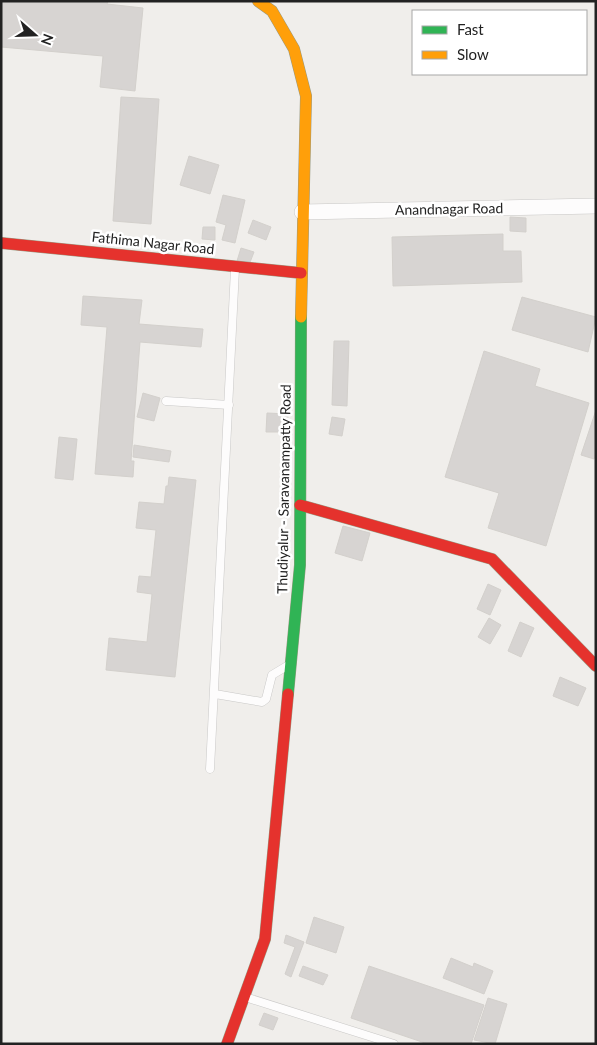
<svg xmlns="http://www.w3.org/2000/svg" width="597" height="1045" font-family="Lato,sans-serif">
  <rect width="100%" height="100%" fill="#f0eeeb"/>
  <g fill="#d7d4d2" stroke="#d3d0cc">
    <path d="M1 1H108L107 4 143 8 135 91 100 87 103 56 1 47Z"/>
    <path d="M121 97 159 99 151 224 113 221Z"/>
    <path d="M189 156 219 165 210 194 180 185Z"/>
    <path d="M223 195 245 200 235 243 222 240 226 225 216 222Z"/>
    <path d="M510 217 526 218V232L510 231Z"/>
    <path d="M253 220 271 227 266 240 248 233Z"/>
    <path d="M203 227H215V240L202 239Z"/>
    <path d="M503 234V251H521L522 282 393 286 392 237Z"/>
    <path d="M241 248 254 252 249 265 237 261Z"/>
    <path d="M83 296 142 300 139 324 203 329 201 347 140 342 131 461H134L133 477 95 474 107 327 81 325Z"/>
    <path d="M522 297 596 317 588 352 512 330Z"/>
    <path d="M334 341H349L347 406 332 405Z"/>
    <path d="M484 351 540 369 535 386 589 403 546 546 488 528 499 493 445 477Z"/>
    <path d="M143 393 160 398 154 421 137 417Z"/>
    <path d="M596 410V453L594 459 581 455Z"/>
    <path d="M267 413 288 414 287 432H266Z"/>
    <path d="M332 417 345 419 342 436 329 434Z"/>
    <path d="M59 437 77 439 73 480 55 478Z"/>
    <path d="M134 445 171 451 169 462 133 457Z"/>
    <path d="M169 477 196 480 175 677 106 670 109 638 147 642 152 594 137 592 139 576 151 577 156 530 136 528 139 502 164 504 166 486H168Z"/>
    <path d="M343 526 370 533 362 561 335 553Z"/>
    <path d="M488 584 501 590 490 615 477 609Z"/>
    <path d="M489 618 501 625 490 644 478 637Z"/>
    <path d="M520 622 534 628 521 657 508 651Z"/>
    <path d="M560 677 586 688 578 706 553 696Z"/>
    <path d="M314 917 344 927 336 953 306 943Z"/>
    <path d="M286 935 304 942 291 977 285 974 295 947 284 943Z"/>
    <path d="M451 958 473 967 474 963 493 971 484 994 443 978Z"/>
    <path d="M303 966 328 975 323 985 299 976Z"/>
    <path d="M369 966 484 1005 471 1044H428L351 1018Z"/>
    <path d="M488 998 507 1004 495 1044 474 1040Z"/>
    <path d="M264 1013 278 1018 273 1030 259 1025Z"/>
  </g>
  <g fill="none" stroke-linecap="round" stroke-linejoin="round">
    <defs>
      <g id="lane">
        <path d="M166 401 229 405"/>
        <path d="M215 694 262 702 266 699 272 675 287 666"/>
        <path d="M210 769 235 269"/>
        <path d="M245 997 394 1044"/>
      </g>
      <path id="street" d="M302 212 596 206"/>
      <path id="fast" d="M288 694 300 565 301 317"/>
      <path id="slow" d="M258 1 272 11 294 49 306 96 301 317"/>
      <g id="jam">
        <path d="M1 243 301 273"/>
        <path d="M300 505 492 559 596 666"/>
        <path d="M227 1044 265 939 288 694"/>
      </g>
    </defs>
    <use href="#lane" stroke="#c9c8c7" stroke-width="9"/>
    <use href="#street" stroke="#c9c8c7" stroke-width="16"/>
    <use href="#fast" stroke="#999a82" stroke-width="12"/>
    <use href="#slow" stroke="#999a82" stroke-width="12"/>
    <use href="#jam" stroke="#999a82" stroke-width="12"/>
    <use href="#lane" stroke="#fdfcfc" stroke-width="8"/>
    <use href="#street" stroke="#fdfcfc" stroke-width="15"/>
    <use href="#fast" stroke="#30b455" stroke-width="11"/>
    <use href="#slow" stroke="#ff9f0a" stroke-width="11"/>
    <use href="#jam" stroke="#e5322d" stroke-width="11"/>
  </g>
  <g text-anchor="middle" stroke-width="5" stroke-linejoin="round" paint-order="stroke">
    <g font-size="14" fill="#222" stroke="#fff">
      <text transform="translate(449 209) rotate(-1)" y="5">Anandnagar Road</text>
      <text transform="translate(153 243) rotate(6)" y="5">Fathima Nagar Road</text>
      <text transform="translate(284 489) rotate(-89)" y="5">Thudiyalur - Saravanampatty Road</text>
    </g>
  </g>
  <rect width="597" height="1045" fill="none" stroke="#222222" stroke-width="5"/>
  <rect x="412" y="10" width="175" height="65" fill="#ffffff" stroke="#a7a7a7"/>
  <rect x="422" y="26" width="25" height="8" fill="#30b455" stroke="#a7a7a7"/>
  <text x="457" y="35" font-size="15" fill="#222222">Fast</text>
  <rect x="422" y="51" width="25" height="8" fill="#ff9f0a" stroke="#a7a7a7"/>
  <text x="457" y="60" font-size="15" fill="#222222">Slow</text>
  <g transform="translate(35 35) rotate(110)" stroke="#ffffff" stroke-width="4" paint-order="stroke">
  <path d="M0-4L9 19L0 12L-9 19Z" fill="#222222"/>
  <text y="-8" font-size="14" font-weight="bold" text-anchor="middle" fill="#222222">N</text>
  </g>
</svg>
